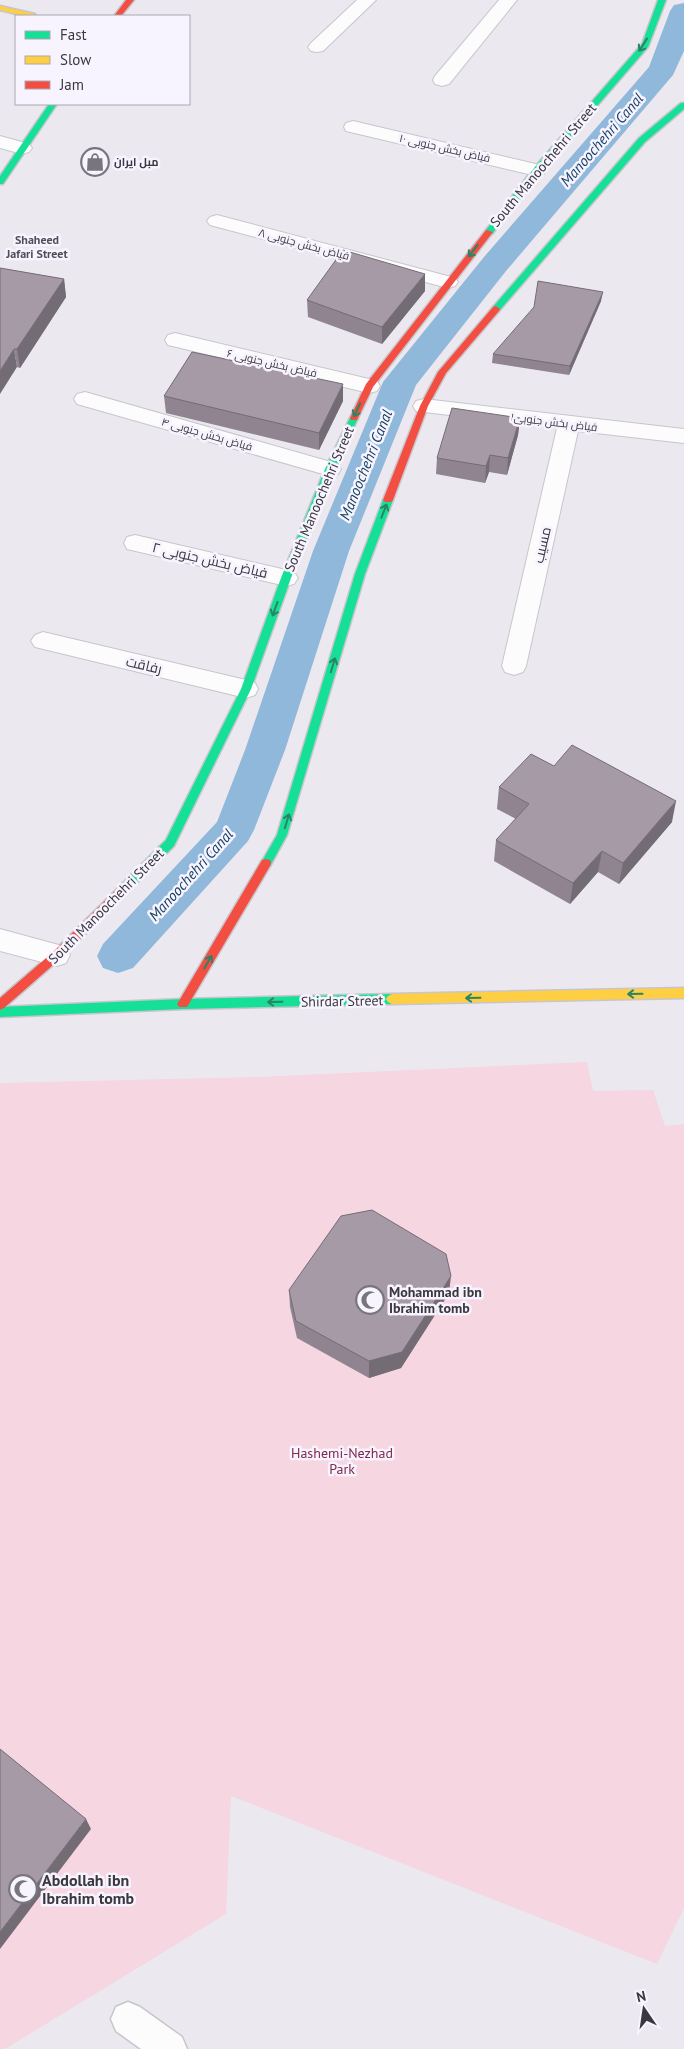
<svg xmlns="http://www.w3.org/2000/svg" width="684" height="2049" font-family="'PT Sans',Cairo,sans-serif">
  <rect width="100%" height="100%" fill="#ece8f0"/>
  <path fill="#f5d6e1" d="M587 1062 593 1091 653 1090 665 1126 684 1124V1908L657 1964 231 1796 226 1914 5 2049H0V1083L258 1077Z"/>
  <g fill="none" stroke-linecap="round" stroke-linejoin="round">
    <path fill="#90b8db" fill-rule="evenodd" d="M684 3V51L673 75 506 271 416 385 349 551 285 750 254 830 248 841 133 968 118 973 103 968 97 956 103 944 217 822 245 750 313 551 383 382 484 257 649 67 670 11 674 5Z"/>
    <defs>
      <path id="lane" d="M128 2002 140 2007 182 2037 187 2049H141L116 2031 111 2019 116 2007Z"/>
      <g id="street">
        <path d="M357 0H376L323 51 317 52 311 51 308 47 311 43Z"/>
        <path d="M499 0H517L449 84 442 86 435 84 433 80 435 76Z"/>
        <path d="M353 121 544 166 547 170 544 174 537 176 346 131 344 127 346 123Z"/>
        <path d="M0 136 29 144 32 148 29 152 22 154 0 148Z"/>
        <path d="M217 215 455 278 458 282 455 286 448 288 210 225 207 221 210 217Z"/>
        <path d="M175 333 369 379 377 381 380 386 377 391 369 393 168 345 165 340 168 335Z"/>
        <path d="M85 392 338 464 341 469 338 474 330 476 77 404 74 399 77 394Z"/>
        <path d="M424 399 684 429V443L578 431 526 666 523 672 514 675 505 672 502 666 557 428 416 411 413 406 416 401Z"/>
        <path d="M135 535 286 570 294 572 298 578 294 584 286 586 127 549 124 543 127 537Z"/>
        <path d="M43 632 246 680 255 683 258 689 255 695 246 698 35 647 31 641 35 635Z"/>
        <path d="M0 929 66 947 70 955 66 963 57 966 0 951Z"/>
      </g>
      <g id="fast">
        <path d="M658 0H666L648 47 540 172 492 234H486V230L534 168 642 44Z"/>
        <path d="M681 103H684V109L645 142 499 311H493V307L639 138Z"/>
        <path d="M49 104H57L3 184H0V176Z"/>
        <path d="M354 415 358 418 335 469 291 578 251 689 174 846 130 890H122L121 887 122 884 166 840 241 689 281 578 325 469 350 418Z"/>
        <path d="M388 497 393 500 365 574 287 835 270 866H262L261 863 277 835 355 574 383 500Z"/>
        <path d="M392 994 396 996 398 999 396 1002 392 1004 183 1009 0 1017V1007L183 999Z"/>
      </g>
      <g id="slow">
        <path d="M0 6 35 14 36 16H24L0 10Z"/>
        <path d="M684 988V998L392 1004 388 1002 386 999 388 996 392 994Z"/>
      </g>
      <g id="jam">
        <path d="M126 0H134L121 16H114Z"/>
        <path d="M486 230 493 232 373 387 357 420H351L350 418 366 384Z"/>
        <path d="M496 306 500 309 499 311 446 373 428 406 393 500 391 502H385L383 500 420 406 438 372 493 307Z"/>
        <path d="M266 859 270 860 271 863 270 866 187 1007H179L177 1004 179 1001 262 860Z"/>
        <path d="M126 883 131 887 130 890 61 958 4 1008 0 1010V998L53 952 122 884Z"/>
      </g>
    </defs>
    <use href="#lane" stroke="#c8c5cc" stroke-width="3"/>
    <use href="#street" stroke="#c8c5cc" stroke-width="2"/>
    <use href="#fast" stroke="#c8c5cc" stroke-width="3"/>
    <use href="#slow" stroke="#c8c5cc" stroke-width="3"/>
    <use href="#jam" stroke="#c8c5cc" stroke-width="3"/>
    <use href="#lane" fill="#fcfcfd" fill-rule="evenodd"/>
    <use href="#street" fill="#fcfcfd" fill-rule="evenodd"/>
    <use href="#fast" fill="#16e098" fill-rule="evenodd"/>
    <use href="#slow" fill="#ffcf43" fill-rule="evenodd"/>
    <use href="#jam" fill="#f24e42" fill-rule="evenodd"/>
  </g>
  <g fill="#8f848f">
    <path d="M0 268 64 279 66 297 20 368 17 367Z"/>
    <path d="M425 291 382 344 308 317 307 300Z"/>
    <path d="M601 301 569 375 492 363 493 354Z"/>
    <path d="M164 396 343 401 319 450 166 413Z"/>
    <path d="M520 418 518 435 507 475 489 472 485 483 436 474 437 458Z"/>
    <path d="M554 766 672 822 619 884 598 872 570 904 494 861 496 840 516 819 497 809 499 787Z"/>
    <path d="M289 1290 449 1293 401 1368 369 1378 297 1338 290 1307Z"/>
  </g>
  <g fill="#746c74">
    <path d="M425 274V291L382 344V327Z"/>
    <path d="M64 279 66 297 20 368 17 349Z"/>
    <path d="M603 292 601 301 569 375 570 366Z"/>
    <path d="M14 349 17 367 0 394V371Z"/>
    <path d="M343 384V401L319 450V433Z"/>
    <path d="M520 418 518 435 507 475 508 458Z"/>
    <path d="M490 455 489 472 485 483 486 466Z"/>
    <path d="M676 801 672 822 619 884 623 863Z"/>
    <path d="M602 851 598 872 570 904 573 883Z"/>
    <path d="M451 1276 449 1293 401 1368 369 1378V1361Z"/>
    <path d="M86 1819 91 1829 0 1949V1932Z"/>
  </g>
  <g fill="#a69aa6" stroke="#746c74">
    <path d="M343 250 425 274 382 327 307 300Z"/>
    <path d="M0 268 64 279 17 349H14L0 371Z"/>
    <path d="M538 281 603 292 570 366 493 354 534 307Z"/>
    <path d="M192 352 343 384 319 433 164 396Z"/>
    <path d="M452 408 520 418 508 458 490 455 486 466 437 458Z"/>
    <path d="M572 745 676 801 623 863 602 851 573 883 496 840 529 804 499 787 531 754 554 766Z"/>
    <path d="M372 1210 446 1254 451 1276 402 1352 369 1361 296 1321 289 1290 341 1216Z"/>
    <path d="M0 1749 86 1819 0 1932Z"/>
  </g>
  <defs><path id="oneway-shaft" d="M-6 0H5M1.5-3L5.5 0L1.5 3" fill="none" stroke-width="1.6" stroke-linecap="round" stroke-linejoin="round" transform="scale(1.25)"/></defs>
  <g stroke="#2a8466">
    <use href="#oneway-shaft" transform="translate(643 45) rotate(122)"/>
    <use href="#oneway-shaft" transform="translate(473 251) rotate(128)"/>
    <use href="#oneway-shaft" transform="translate(357 410) rotate(115)"/>
    <use href="#oneway-shaft" transform="translate(384 511) rotate(-69)"/>
    <use href="#oneway-shaft" transform="translate(275 609) rotate(110)"/>
    <use href="#oneway-shaft" transform="translate(333 665) rotate(-73)"/>
    <use href="#oneway-shaft" transform="translate(287 821) rotate(-73)"/>
    <use href="#oneway-shaft" transform="translate(208 962) rotate(-60)"/>
    <use href="#oneway-shaft" transform="translate(635 994) rotate(179)"/>
    <use href="#oneway-shaft" transform="translate(473 998) rotate(179)"/>
    <use href="#oneway-shaft" transform="translate(275 1002) rotate(179)"/>
  </g>
  <defs>
    <symbol id="shop-ring" viewBox="-11 -11 22 22"><circle r="9.5" fill="#f7f3ff" stroke="#78767c" stroke-width="1.5"/><path d="M-5-2.5h2.3a2.7 3.5 0 0 1 5.4 0H5L5.5 6h-11ZM-1.5-2.5h3a1.5 2.3 0 0 0-3 0Z" fill="#78767c"/></symbol>
    <symbol id="mosque-ring" viewBox="-11 -11 22 22"><circle r="9.5" fill="#f7f3ff" stroke="#78767c" stroke-width="1.5"/><path d="M3.5-4.9A6 6 0 1 0 3.5 4.9A5 5 0 1 1 3.5-4.9Z" fill="#78767c"/></symbol>
  </defs>
  <g fill-rule="evenodd">
    <use href="#shop-ring" x="79" y="146" width="32" height="32"/>
    <use href="#mosque-ring" x="354" y="1284" width="32" height="32"/>
    <use href="#mosque-ring" x="7" y="1873" width="32" height="32"/>
  </g>
  <g text-anchor="middle" stroke-width="5" stroke-linejoin="round" paint-order="stroke">
    <g font-size="11" fill="#3a383e" stroke="#f7f3ff">
      <text transform="translate(445 148) rotate(13)" y="4">فیاض بخش جنوبی ۱۰</text>
      <text transform="translate(304 244) rotate(15)" y="4">فیاض بخش جنوبی ۸</text>
      <text transform="translate(272 363) rotate(13)" y="4">فیاض بخش جنوبی ۶</text>
      <text transform="translate(554 422) rotate(7)" y="4">فیاض بخش جنوبی۱</text>
      <text transform="translate(207 434) rotate(16)" y="4">فیاض بخش جنوبی ۴</text>
    </g>
    <g font-size="11" font-weight="bold" fill="#3a383e" stroke="#f7f3ff" text-anchor="start">
      <text x="114" y="166">مبل ایران</text>
    </g>
    <g font-size="12" font-weight="bold" fill="#504c58" stroke="#f7f3ff">
      <text x="37" y="244">Shaheed<tspan x="37" dy="14">Jafari Street</tspan></text>
    </g>
    <g font-size="14" fill="#3a383e" stroke="#f7f3ff">
      <text transform="translate(543 165) rotate(-50)" y="5">South Manoochehri Street</text>
      <text transform="translate(319 499) rotate(-67)" y="5">South Manoochehri Street</text>
      <text transform="translate(542 545) rotate(-77)" y="5">مسیب</text>
      <text transform="translate(210 560) rotate(13)" y="5">فیاض بخش جنوبی ۲</text>
      <text transform="translate(144 665) rotate(13)" y="5">رفاقت</text>
      <text transform="translate(106 906) rotate(-45)" y="5">South Manoochehri Street</text>
      <text transform="translate(342 1001) rotate(-1)" y="5">Shirdar Street</text>
    </g>
    <g font-size="14" font-weight="bold" fill="#3a383e" stroke="#f7f3ff" text-anchor="start">
      <text x="389" y="1297">Mohammad ibn<tspan x="389" dy="16">Ibrahim tomb</tspan></text>
    </g>
    <g font-size="14" fill="#802a48" stroke="#f7f3ff">
      <text x="342" y="1458">Hashemi-Nezhad<tspan x="342" dy="16">Park</tspan></text>
    </g>
    <g font-size="15" font-style="italic" fill="#134160" stroke="#f7f3ff">
      <text transform="translate(602 140) rotate(-49)" y="5">Manoochehri Canal</text>
      <text transform="translate(366 465) rotate(-68)" y="5">Manoochehri Canal</text>
      <text transform="translate(191 875) rotate(-48)" y="5">Manoochehri Canal</text>
    </g>
    <g font-size="16" font-weight="bold" fill="#3a383e" stroke="#f7f3ff" text-anchor="start">
      <text x="42" y="1886">Abdollah ibn<tspan x="42" dy="18">Ibrahim tomb</tspan></text>
    </g>
  </g>
  <rect x="15" y="15" width="175" height="90" fill="#f7f3ff" stroke="#aba8b2"/>
  <rect x="25" y="31" width="25" height="8" fill="#16e098" stroke="#aba8b2"/>
  <text x="60" y="40" font-size="15" fill="#3a383e">Fast</text>
  <rect x="25" y="56" width="25" height="8" fill="#ffcf43" stroke="#aba8b2"/>
  <text x="60" y="65" font-size="15" fill="#3a383e">Slow</text>
  <rect x="25" y="81" width="25" height="8" fill="#f24e42" stroke="#aba8b2"/>
  <text x="60" y="90" font-size="15" fill="#3a383e">Jam</text>
  <g transform="translate(644 2009) rotate(347)" stroke="#f7f3ff" stroke-width="4" paint-order="stroke">
  <path d="M0-4L9 19L0 12L-9 19Z" fill="#3a383e"/>
  <text y="-8" font-size="14" font-weight="bold" text-anchor="middle" fill="#3a383e">N</text>
  </g>
</svg>
